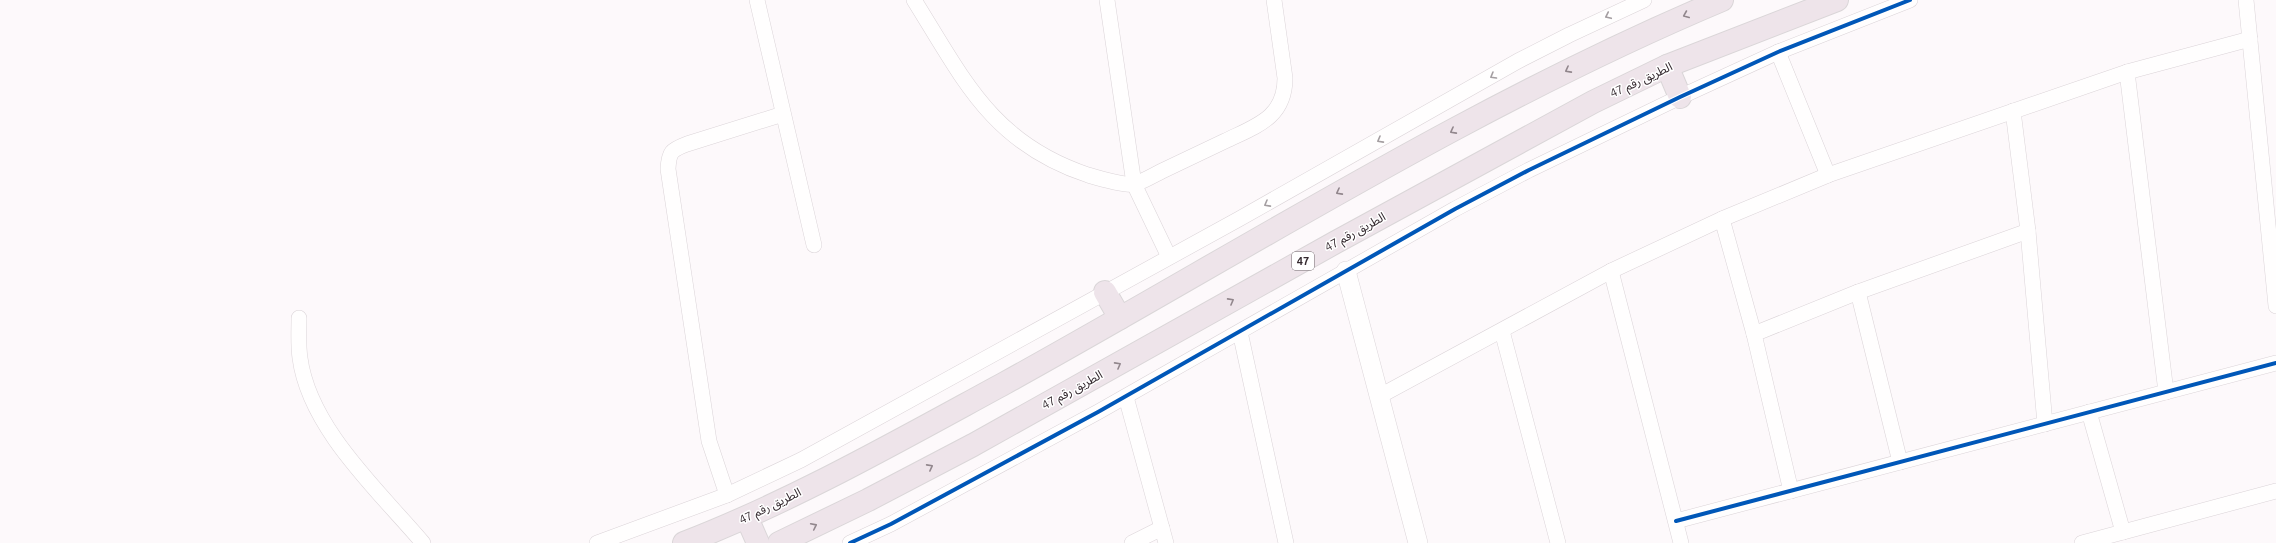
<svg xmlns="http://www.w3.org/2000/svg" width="2276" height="543" font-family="Ubuntu,'Noto Sans Arabic',sans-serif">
  <rect width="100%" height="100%" fill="#fdf9fb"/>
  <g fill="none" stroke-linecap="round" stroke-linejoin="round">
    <defs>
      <g id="minor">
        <path d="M757 0 814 245"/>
        <path d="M914 0C964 80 992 143 1088 175 1098 178 1126 186 1135 184 1144 181 1154 175 1162 171 1183 161 1204 151 1225 141 1256 126 1285 118 1285 78L1274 0"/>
        <path d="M1107 0 1134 184 1169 257"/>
        <path d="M2246 0 2276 306"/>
        <path d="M1778 52 1828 175"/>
        <path d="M2127 72 2166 392"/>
        <path d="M2013 111 2028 231 2045 424"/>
        <path d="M1722 219 1754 334 1791 491"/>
        <path d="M1611 271 1681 543"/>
        <path d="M1858 292 1900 462"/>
        <path d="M299 318C299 331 298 345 300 358 309 428 379 491 423 543"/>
        <path d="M1502 331 1558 543"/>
        <path d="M1240 332 1286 543"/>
        <path d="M1754 334 1858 292 2028 231"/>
        <path d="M1126 397 1166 543"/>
        <path d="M1378 397 1611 271 1722 219 1828 175 2127 72 2250 39"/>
        <path d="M2089 412 2123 532"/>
        <path d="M727 495 709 441 668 169C669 152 671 150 687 144L783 114"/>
        <path d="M1676 521 2276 363"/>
        <path d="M597 543 727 495 801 460 1239 219 1518 61 1569 35 1644 0"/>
        <path d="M850 543 891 524 1098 412 1455 209 1529 170 1680 97 1778 52 1910 0"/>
        <path d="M1132 543 1162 528"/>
        <path d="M2082 543 2276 491"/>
      </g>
      <path id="tertiary" d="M1346 271 1418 543"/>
      <g id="trunk">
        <path d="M1667 66 1680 97"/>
        <path d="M1105 292 1120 318"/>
        <path d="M747 518 758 543"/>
        <path d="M684 543C795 500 900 440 1005 383 1242 252 1472 105 1722 0"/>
        <path d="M779 543 868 500 973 445 1336 242 1593 102 1667 66 1837 0"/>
      </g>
    </defs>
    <use href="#minor" stroke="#dbd4d8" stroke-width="16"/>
    <use href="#tertiary" stroke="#dbd4d8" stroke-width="20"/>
    <use href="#trunk" stroke="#dad6d8" stroke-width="24"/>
    <use href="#minor" stroke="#fffefe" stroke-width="15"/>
    <use href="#tertiary" stroke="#fffefe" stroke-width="19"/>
    <use href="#trunk" stroke="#eee4ea" stroke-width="22"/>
    <defs>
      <g id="cycleway">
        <path d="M1676 521 2276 363"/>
        <path d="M850 543 891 524 1098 412 1455 209 1529 170 1680 97 1778 52 1910 0"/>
      </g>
    </defs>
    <use href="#cycleway" stroke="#fff" stroke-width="6"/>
    <use href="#cycleway" stroke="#0057b8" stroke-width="4"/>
  </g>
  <defs><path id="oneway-chevron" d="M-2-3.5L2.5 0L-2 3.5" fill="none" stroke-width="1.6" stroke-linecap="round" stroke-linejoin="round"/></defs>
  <g stroke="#91868c">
    <use href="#oneway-chevron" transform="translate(1686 15) rotate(157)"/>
    <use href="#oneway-chevron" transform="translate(1568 70) rotate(152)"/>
    <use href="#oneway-chevron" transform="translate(1453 131) rotate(152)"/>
    <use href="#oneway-chevron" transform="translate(1339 192) rotate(152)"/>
    <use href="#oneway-chevron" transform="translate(1231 301) rotate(-29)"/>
    <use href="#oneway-chevron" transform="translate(1118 365) rotate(-29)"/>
    <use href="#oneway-chevron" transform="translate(930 467) rotate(-28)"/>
    <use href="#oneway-chevron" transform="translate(814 526) rotate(-26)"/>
  </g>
  <g stroke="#a49ea1">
    <use href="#oneway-chevron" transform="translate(1608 16) rotate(155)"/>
    <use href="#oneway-chevron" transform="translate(1493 76) rotate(150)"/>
    <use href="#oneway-chevron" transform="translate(1380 140) rotate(151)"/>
    <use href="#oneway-chevron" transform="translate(1267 204) rotate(151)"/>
  </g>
  <g text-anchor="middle" stroke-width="3" stroke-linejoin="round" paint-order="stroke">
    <rect fill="#fff" stroke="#71696d" stroke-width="1" x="1292" y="252" width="22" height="18" rx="3"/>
    <g font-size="11" font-weight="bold" fill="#34292f">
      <text x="1303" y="265">47</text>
    </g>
    <g font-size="12" fill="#34292f" stroke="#fff">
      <text transform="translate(1641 80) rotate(-25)" y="4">الطريق رقم 47</text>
      <text transform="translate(1355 232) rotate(-29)" y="4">الطريق رقم 47</text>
      <text transform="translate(1072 390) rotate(-29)" y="4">الطريق رقم 47</text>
      <text transform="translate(770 506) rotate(-26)" y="4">الطريق رقم 47</text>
    </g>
  </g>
</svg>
